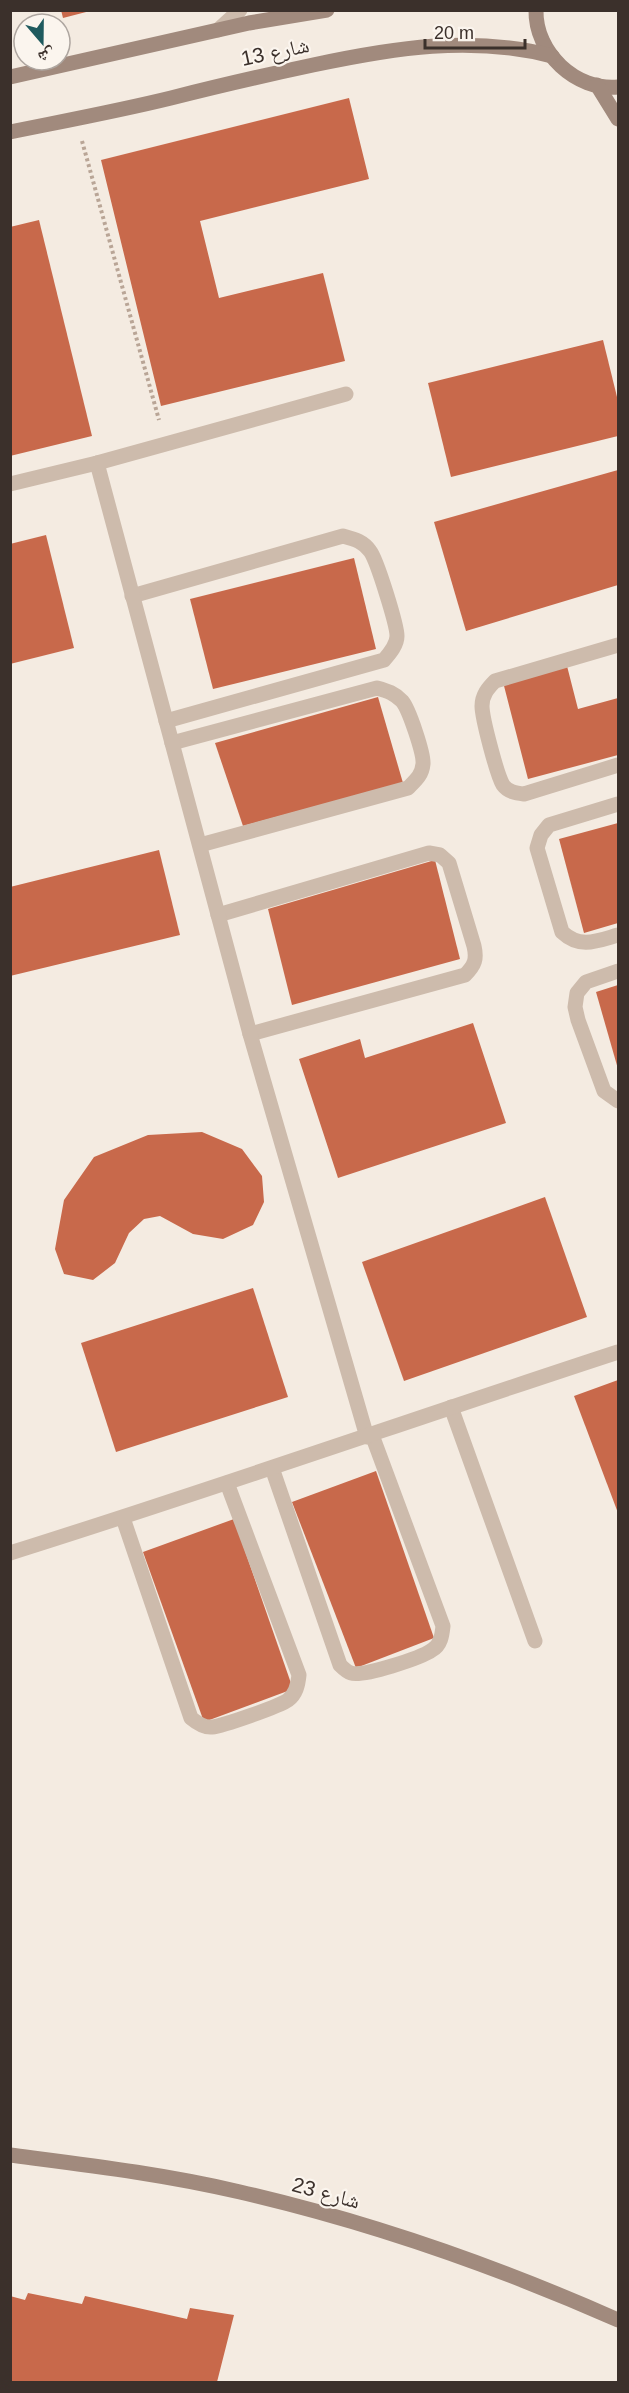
<svg xmlns="http://www.w3.org/2000/svg" width="629" height="2393" font-family="Helvetica,'Noto Naskh Arabic',sans-serif">
  <rect width="100%" height="100%" fill="#f4ebe1"/>
  <g fill="#c8694b">
    <path d="M61 10H90V11L63 18Z"/>
    <path d="M349 98 369 179 200 221 219 298 323 273 345 361 161 406 101 160Z"/>
    <path d="M39 220 92 436 10 456V227Z"/>
    <path d="M603 340 618 401V436L451 477 428 383Z"/>
    <path d="M618 470V585L466 631 434 522Z"/>
    <path d="M46 535 74 648 10 664V544Z"/>
    <path d="M354 558 376 649 213 689 190 599Z"/>
    <path d="M567 666 578 709 618 698V755L528 779 503 682Z"/>
    <path d="M378 697 403 783 243 826 215 743Z"/>
    <path d="M618 823V923L584 933 559 839Z"/>
    <path d="M159 850 180 935 10 976V887Z"/>
    <path d="M435 860 460 959 292 1005 268 909Z"/>
    <path d="M618 985V1069L596 992Z"/>
    <path d="M473 1023 506 1123 338 1178 299 1059 360 1039 365 1058Z"/>
    <path d="M202 1132 242 1149 262 1176 264 1202 253 1225 223 1239 193 1234 160 1216 144 1219 129 1233 115 1263 93 1280 64 1274 55 1249 64 1200 94 1157 148 1135Z"/>
    <path d="M545 1197 587 1317 404 1381 362 1262Z"/>
    <path d="M253 1288 288 1397 116 1452 81 1343Z"/>
    <path d="M618 1380V1513L574 1396Z"/>
    <path d="M376 1471 434 1638 356 1668 292 1502Z"/>
    <path d="M234 1519 293 1689 204 1722 143 1552Z"/>
    <path d="M28 2293 82 2304 85 2296 187 2319 190 2308 234 2315 217 2382H10V2296L25 2300Z"/>
  </g>
  <g fill="none" stroke-linecap="round" stroke-linejoin="round">
    <path stroke="#b9a596" stroke-width="4" stroke-dasharray="3 3" stroke-linecap="butt" d="M82 141 159 420"/>
    <g stroke="#cdbbac" stroke-width="15">
      <path d="M218 30 240 10"/>
      <path d="M132 596 343 536C354 539 363 541 370 551 377 560 397 625 397 636 397 645 390 653 384 660L166 721"/>
      <path d="M618 645 495 681C488 688 482 695 482 706 482 718 497 775 503 785 508 792 516 793 524 794L618 765"/>
      <path d="M172 743 377 688C388 691 394 693 402 701 409 709 424 754 423 764 422 775 416 780 408 788L200 845"/>
      <path d="M618 804 549 825 541 835 537 848 562 932C580 949 597 941 618 935"/>
      <path d="M218 915 429 853 440 855 449 863 474 946C477 959 475 965 465 975L250 1034"/>
      <path d="M618 971 586 982 577 993 575 1007 578 1020 604 1091 618 1101"/>
      <path d="M451 1407 535 1641"/>
      <path d="M272 1468 340 1665C343 1668 347 1672 351 1673 363 1677 421 1658 432 1650 441 1645 442 1635 443 1626L372 1435"/>
      <path d="M123 1518 191 1718C197 1723 204 1728 212 1727 223 1726 280 1706 288 1700 296 1694 298 1685 299 1675L227 1483"/>
    </g>
    <g stroke="#cdbbac" stroke-width="15">
      <path d="M97 463 250 1034 367 1437"/>
      <path d="M10 484 97 463 346 394"/>
      <path d="M10 1553C214 1489 416 1418 618 1352"/>
    </g>
    <g stroke="#a18a7d" stroke-width="15">
      <path d="M536 10C535 53 576 91 618 87"/>
      <path d="M10 77 249 23 327 10"/>
      <path d="M597 85 618 119"/>
      <path d="M10 132C64 121 118 111 171 98 218 86 266 75 313 65 393 48 471 35 552 56"/>
      <path d="M10 2155C87 2165 164 2174 240 2192 370 2222 496 2266 618 2320"/>
    </g>
  </g>
  <g text-anchor="middle" stroke-width="4.5" stroke-linejoin="round" paint-order="stroke">
    <g font-size="21" fill="#3b302b" stroke="#fbf5ee">
      <text transform="translate(275 52) rotate(-12)" y="7">شارع 13</text>
      <text transform="translate(326 2193) rotate(15)" y="7">شارع 23</text>
    </g>
  </g>
  <rect width="629" height="2393" fill="none" stroke="#3b302b" stroke-width="24"/>
  <g transform="translate(42 42) rotate(160)"><circle r="28" fill="#fbf5ee" stroke="#aea6a0" stroke-width="1.5"/>
  <path d="M0-4.5L10 22L0 15L-10 22Z" fill="#1f5a5e"/>
  <text y="-9" font-size="16" font-weight="bold" text-anchor="middle" fill="#3b302b">ش</text>
  </g>
  <path d="M425 39v9h100v-9" fill="none" stroke="#3b302b" stroke-width="3"/>
  <text x="434" y="39" font-size="18" fill="#3b302b" stroke="#fbf5ee" stroke-width="4.5" paint-order="stroke">20 m</text>
</svg>
